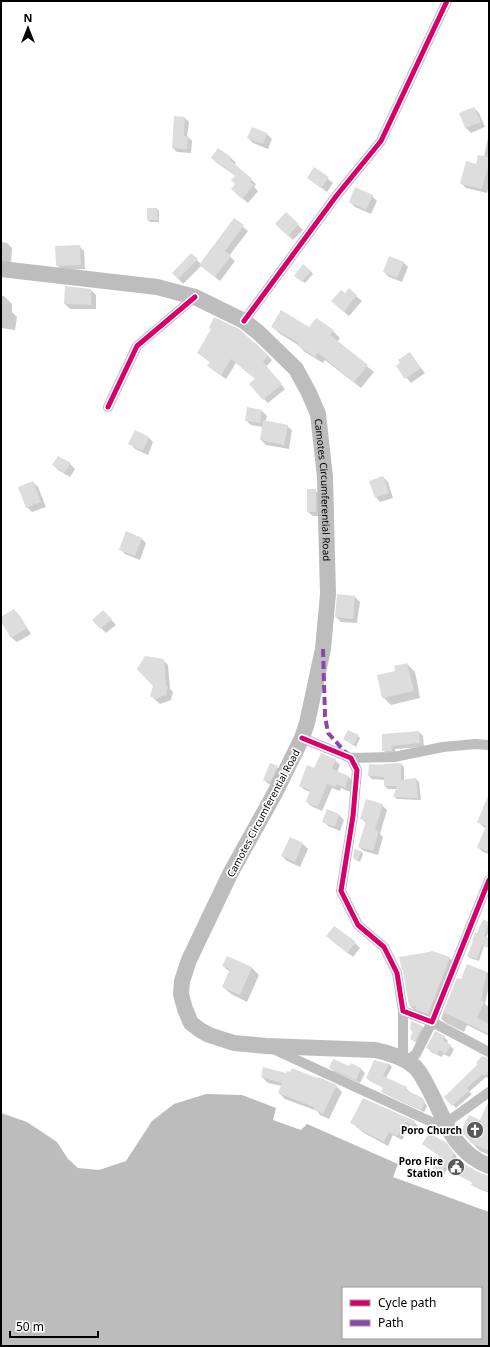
<svg xmlns="http://www.w3.org/2000/svg" width="490" height="1347" font-family="'Noto Sans',sans-serif">
  <rect width="100%" height="100%" fill="#fff"/>
  <path fill="#bcbcbc" fill-rule="evenodd" d="M206 1094 242 1095 276 1108 273 1120 301 1130 307 1124 398 1164 393 1177 489 1212V1346H1V1113L27 1122 57 1142 68 1159 78 1168 99 1170 126 1161 152 1121 174 1104ZM343 1288H481V1338H343Z"/>
  <g fill="#0003">
    <path d="M474 108 479 113 485 127 471 133 466 128 460 114Z"/>
    <path d="M175 117 185 118 189 122 187 136 192 141 191 153 177 152 173 148Z"/>
    <path d="M252 128 267 134 272 139 268 149 253 143 248 138Z"/>
    <path d="M488 138 489 186 487 193 466 188 461 183 484 157Z"/>
    <path d="M218 149 231 158 236 163 234 165 256 184 254 187 258 191 248 203 237 194 236 176 217 163 212 158Z"/>
    <path d="M315 169 333 183 327 192 308 178Z"/>
    <path d="M372 196 377 201 371 214 355 207 350 202Z"/>
    <path d="M148 209H157L159 211V222H150L148 220Z"/>
    <path d="M286 213 303 230 293 240 276 224Z"/>
    <path d="M234 219 248 231 229 256 235 261 220 281 201 266 183 284 173 273 191 255 201 264Z"/>
    <path d="M1 242 7 243 12 248 11 265 1 264Z"/>
    <path d="M79 246 84 251 85 269 62 270 57 265Z"/>
    <path d="M403 262 408 267 402 282 389 277 384 272Z"/>
    <path d="M311 271 313 274 305 283 298 278Z"/>
    <path d="M66 287 91 290 96 295V309H70L65 304Z"/>
    <path d="M349 290 362 301 349 316 337 306Z"/>
    <path d="M1 296H4L12 304V312L17 317 15 330 1 328Z"/>
    <path d="M272 326 333 331 340 338 337 342 374 372 361 388 325 360 323 363 305 352 298 345 279 333Z"/>
    <path d="M254 342 272 360 266 367 285 389 268 403 264 399 256 379 236 363 226 379 213 370 209 366 211 363 198 353Z"/>
    <path d="M409 353 425 373 411 383 397 366Z"/>
    <path d="M262 411 267 416 265 422 287 426 292 430 289 449 266 445 261 440 263 427 251 425 246 420Z"/>
    <path d="M149 438 153 442 148 455 135 449 130 444Z"/>
    <path d="M70 464 75 469 70 477 58 470 54 465Z"/>
    <path d="M383 477 388 482 393 498 380 502 376 497Z"/>
    <path d="M33 482 38 487 46 507 32 512 27 507Z"/>
    <path d="M315 490 320 495 321 516H313L308 512Z"/>
    <path d="M142 539 146 543 140 560 125 554 120 549Z"/>
    <path d="M355 597 360 602 357 623 341 622 336 617Z"/>
    <path d="M14 610 19 615 31 634 17 642 12 638 1 620V618Z"/>
    <path d="M108 616 116 625 106 633 101 628Z"/>
    <path d="M163 660 168 665 170 689 173 692 171 700 160 704 151 696Z"/>
    <path d="M407 664 415 672 420 698 391 705 383 697 396 672Z"/>
    <path d="M419 732 423 736 424 747 395 749 396 754H387L383 750V735Z"/>
    <path d="M358 736 360 738 356 747 344 739Z"/>
    <path d="M335 760 340 765 337 773 349 777 353 782 350 792 341 788 340 791 332 788 322 811 311 806 307 802 310 792 305 790 300 786 315 770Z"/>
    <path d="M401 764 404 767V781L416 779 419 782 421 800 397 799 395 797 397 789H388L385 786V780L372 779 369 776 385 766Z"/>
    <path d="M277 767 282 772 275 787 269 784 264 780Z"/>
    <path d="M489 803V854L483 852 478 847 486 829 478 822Z"/>
    <path d="M382 805 387 810 380 834 383 837 378 855 364 851 359 847 366 823 362 819Z"/>
    <path d="M328 811 339 815 344 820 340 831 328 826 323 821Z"/>
    <path d="M290 838 303 844 308 849 300 867 287 861 282 856Z"/>
    <path d="M361 851 363 854 360 862 356 860 354 858Z"/>
    <path d="M483 920 489 923V931L486 938 489 939V948L484 946 479 961 470 958 468 956Z"/>
    <path d="M332 941 355 943 360 948 353 957Z"/>
    <path d="M449 958 454 962 433 1018 421 1013 418 1011 414 1010 410 1006Z"/>
    <path d="M223 966 252 968 259 975 247 1002 231 994 223 987 230 972Z"/>
    <path d="M487 972 489 975V986L485 1004 489 1007V1036L467 1025 464 1032 446 1023 441 1019 457 980 461 981Z"/>
    <path d="M422 1026 425 1029 417 1043 411 1039 413 1032 411 1029Z"/>
    <path d="M444 1037 448 1041 447 1044 454 1049 450 1057 443 1054 442 1057 431 1052 428 1048Z"/>
    <path d="M489 1059V1076L488 1078 486 1077 469 1092 472 1094 456 1108 446 1097Z"/>
    <path d="M389 1064 392 1067 386 1078 406 1088 409 1091V1092L422 1099 427 1106 424 1112 385 1094 382 1091 384 1088 370 1081 367 1078Z"/>
    <path d="M350 1067 361 1069 365 1073 360 1083 335 1072 330 1068Z"/>
    <path d="M286 1074 336 1086 342 1092 329 1119 320 1115 317 1111 285 1099 279 1093 282 1086 268 1083 262 1077Z"/>
    <path d="M363 1099 414 1122 418 1126 417 1129 410 1125 402 1140 393 1135 388 1146 364 1133 352 1123Z"/>
    <path d="M489 1114V1155L480 1151 471 1142 480 1121Z"/>
    <path d="M449 1147 457 1157 455 1159 480 1174 489 1177V1193L475 1187 472 1185 473 1183 447 1169 442 1178 432 1172Z"/>
  </g>
  <g fill="#ddd">
    <path d="M474 107 481 122 465 128 459 113Z"/>
    <path d="M174 116 185 117 184 136H188L187 149 172 148Z"/>
    <path d="M252 127 267 133 263 144 247 138Z"/>
    <path d="M218 148 231 157 230 160 252 179 250 182 254 185 242 199 231 189 235 184 231 180 236 175 211 158Z"/>
    <path d="M478 155 489 157V163L482 189 460 184 466 161 476 164Z"/>
    <path d="M314 167 329 177 321 188 307 178Z"/>
    <path d="M355 187 373 195 366 210 349 202Z"/>
    <path d="M147 208H157L158 220H147Z"/>
    <path d="M286 212 299 224 288 236 275 224Z"/>
    <path d="M234 218 244 225 225 251 231 256 215 277 199 265Z"/>
    <path d="M80 245 81 265 56 266 55 246Z"/>
    <path d="M191 253 198 259 178 279 172 273Z"/>
    <path d="M389 256 404 262 397 278 383 272Z"/>
    <path d="M303 264 311 271 302 282 294 276Z"/>
    <path d="M65 286 91 289V305L64 304Z"/>
    <path d="M349 288 357 295 344 312 331 301 341 290 345 293Z"/>
    <path d="M281 310 309 327 316 318 334 330 330 335 368 365 354 382 318 353 315 357 297 345 299 343 271 327Z"/>
    <path d="M214 317 239 329 268 355 263 362 282 384 263 400 249 384 255 379 231 359 221 375 207 366 210 362 197 353 211 329 209 328Z"/>
    <path d="M410 352 421 368 405 379 396 366 400 363 398 360Z"/>
    <path d="M247 407 262 410 260 423 245 421Z"/>
    <path d="M263 420 288 425 284 445 260 440Z"/>
    <path d="M135 430 149 437 143 451 128 444Z"/>
    <path d="M58 456 71 463 64 473 52 465Z"/>
    <path d="M383 476 389 493 375 498 369 481Z"/>
    <path d="M33 481 41 502 26 508 18 487Z"/>
    <rect x="307" y="489" width="9" height="23"/>
    <path d="M126 531 142 538 135 556 119 550Z"/>
    <path d="M337 594 355 596 353 619 335 617Z"/>
    <path d="M14 609 27 628 11 638 1 622V617Z"/>
    <path d="M103 610 112 619 100 629 92 620Z"/>
    <path d="M145 656 164 659 166 686H168L166 695 155 699 150 696 153 686 137 669Z"/>
    <path d="M407 663 414 691 382 698 377 675 395 671 394 666Z"/>
    <path d="M348 730 359 735 353 745 343 739Z"/>
    <path d="M419 731 420 743 391 746 392 751H382V734Z"/>
    <path d="M321 753 336 759 332 769 349 776 345 788 337 784 335 787 327 784 318 807 306 802 310 790 299 786 307 765 314 768Z"/>
    <path d="M270 763 278 766 270 782 263 780Z"/>
    <path d="M401 763V780L416 778 418 798 393 797 397 786H384V777L368 776 369 764 384 765 383 764Z"/>
    <path d="M489 794V852L477 847 486 826 477 822Z"/>
    <path d="M366 799 383 804 375 830 379 831 373 851 358 847 366 821 360 819Z"/>
    <path d="M327 809 339 814 335 827 322 822Z"/>
    <path d="M290 837 303 843 295 862 281 856Z"/>
    <path d="M354 849 361 851 358 860 353 859Z"/>
    <path d="M483 919 489 922 484 936 489 938V948L482 945 477 959 467 956 473 941H472L475 933H477Z"/>
    <path d="M334 926 356 942 347 953 326 936Z"/>
    <path d="M432 951 450 957 428 1014 415 1009 416 1006H409L403 972 401 966 399 957 429 952Z"/>
    <path d="M227 956 252 967 240 995 222 987 230 969 222 966Z"/>
    <path d="M467 964 487 972 481 1000 484 1002 477 1018 489 1024V1034L443 1012 457 978 461 979Z"/>
    <path d="M411 1021 423 1026 415 1042 410 1039 413 1031 410 1029Z"/>
    <path d="M435 1031 445 1036 443 1040 451 1045 446 1054 439 1050 437 1054 426 1048Z"/>
    <path d="M482 1056 489 1058V1073L484 1076 483 1074 467 1088 469 1091 452 1106 444 1097 478 1064 476 1063Z"/>
    <path d="M333 1059 349 1066 351 1063 361 1068 356 1080 329 1068Z"/>
    <path d="M374 1060 389 1064 383 1076 407 1087 406 1090 423 1098 425 1102 421 1110 381 1092 383 1087 366 1078Z"/>
    <path d="M263 1067 286 1073 287 1071 290 1072 292 1068 317 1078 318 1077 337 1085 323 1114 313 1109 314 1107 278 1093 282 1083 261 1077Z"/>
    <path d="M363 1098 365 1099 415 1121 413 1126 406 1122 397 1136 389 1132 384 1142 359 1129V1127L350 1123Z"/>
    <path d="M489 1100V1151L471 1143 461 1131 469 1115 480 1120Z"/>
    <path d="M429 1133 447 1143 454 1153 452 1157 480 1173 489 1176V1192L471 1185 472 1182 445 1167 439 1176 431 1172 439 1156 422 1144Z"/>
  </g>
  <g fill="none" stroke-linecap="round" stroke-linejoin="round">
    <g stroke="#bebebe" stroke-width="10">
      <path d="M244 321 337 195 381 141 447 1"/>
      <path d="M108 407 137 346 195 297"/>
      <path d="M302 738 351 758 357 770 353 816 341 891 358 925 384 947 397 973 403 1011 432 1022 489 880"/>
      <path d="M351 758 394 757 443 747 475 744 489 745"/>
      <path d="M403 1011V1059"/>
      <path d="M273 1049 449 1130"/>
      <path d="M407 1061 416 1054 432 1022 489 1052"/>
      <path d="M446 1123 489 1092"/>
    </g>
    <path stroke="#bdbdbd" stroke-width="16" id="s1" d="M1 269 157 287 195 297 244 321 259 333 296 369 309 393 318 414 325 477 328 594 323 649 307 723 302 738 276 791 230 874 189 960 182 981 181 994 185 1009 191 1023 200 1030 209 1035 234 1043 266 1046 375 1050C390 1053 403 1057 415 1067 422 1074 426 1084 431 1093 446 1123 455 1153 489 1166"/>
    <path stroke="#8e44ad" stroke-width="4" stroke-dasharray="8 4" stroke-linecap="butt" d="M323 649 325 716 328 733 348 755"/>
    <defs>
      <g id="cycleway">
        <path d="M244 321 337 195 381 141 447 1"/>
        <path d="M108 407 137 346 195 297"/>
        <path d="M302 738 351 758 357 770 353 816 341 891 358 925 384 947 397 973 403 1011 432 1022 489 880"/>
      </g>
    </defs>
    <use href="#cycleway" stroke="#fff" stroke-width="8"/>
    <use href="#cycleway" stroke="#d6006c" stroke-width="5"/>
  </g>
  <defs>
    <symbol id="church-disc" viewBox="-11 -11 22 22"><circle r="9.5" fill="#595959" stroke="#fff"/><path d="M-1.2-6h2.4v3.5h3.3v2.4h-3.3V6h-2.4V-.1h-3.3v-2.4h3.3Z" fill="#fff"/></symbol>
    <symbol id="civic-disc" viewBox="-11 -11 22 22"><circle r="9.5" fill="#595959" stroke="#fff"/><path d="M-.6-6.5H3V-4.5H.6V-3L4-1V1h2V6H-6V1h2V-1L-.6-3ZM-1.2 2.5V6h2.4V2.5Z" fill="#fff"/></symbol>
  </defs>
  <g fill-rule="evenodd">
    <use href="#church-disc" x="465" y="1120" width="20" height="20"/>
    <use href="#civic-disc" x="446" y="1157" width="20" height="20"/>
  </g>
  <g text-anchor="middle" stroke-width="3.5" stroke-linejoin="round" paint-order="stroke">
    <g font-size="10" fill="#000" stroke="#fff">
      <text dy="4" stroke="none"><textPath href="#s1" startOffset="448">Camotes Circumferential Road</textPath></text>
      <text transform="translate(263 813) rotate(-62)" y="4">Camotes Circumferential Road</text>
    </g>
    <g font-size="10" font-weight="bold" fill="#000" stroke="#fff" text-anchor="end">
      <text x="462" y="1134">Poro Church</text>
      <text x="443" y="1165">Poro Fire<tspan x="443" dy="12">Station</tspan></text>
    </g>
  </g>
  <rect width="490" height="1347" fill="none" stroke="#000000" stroke-width="4"/>
  <rect x="342" y="1287" width="140" height="52" fill="#ffffff" stroke="#999999"/>
  <rect x="350" y="1300" width="20" height="6" fill="#d6006c" stroke="#999999"/>
  <text x="378" y="1307" font-size="12" fill="#000000">Cycle path</text>
  <rect x="350" y="1320" width="20" height="6" fill="#8e44ad" stroke="#999999"/>
  <text x="378" y="1327" font-size="12" fill="#000000">Path</text>
  <g transform="translate(28 28)" stroke="#ffffff" stroke-width="3" paint-order="stroke">
  <path d="M0-3L7 15L0 10L-7 15Z" fill="#000000"/>
  <text y="-6" font-size="11" font-weight="bold" text-anchor="middle" fill="#000000">N</text>
  </g>
  <path d="M10 1331v6h88v-6" fill="none" stroke="#000000" stroke-width="2"/>
  <text x="16" y="1331" font-size="12" fill="#000000" stroke="#ffffff" stroke-width="3" paint-order="stroke">50 m</text>
</svg>
